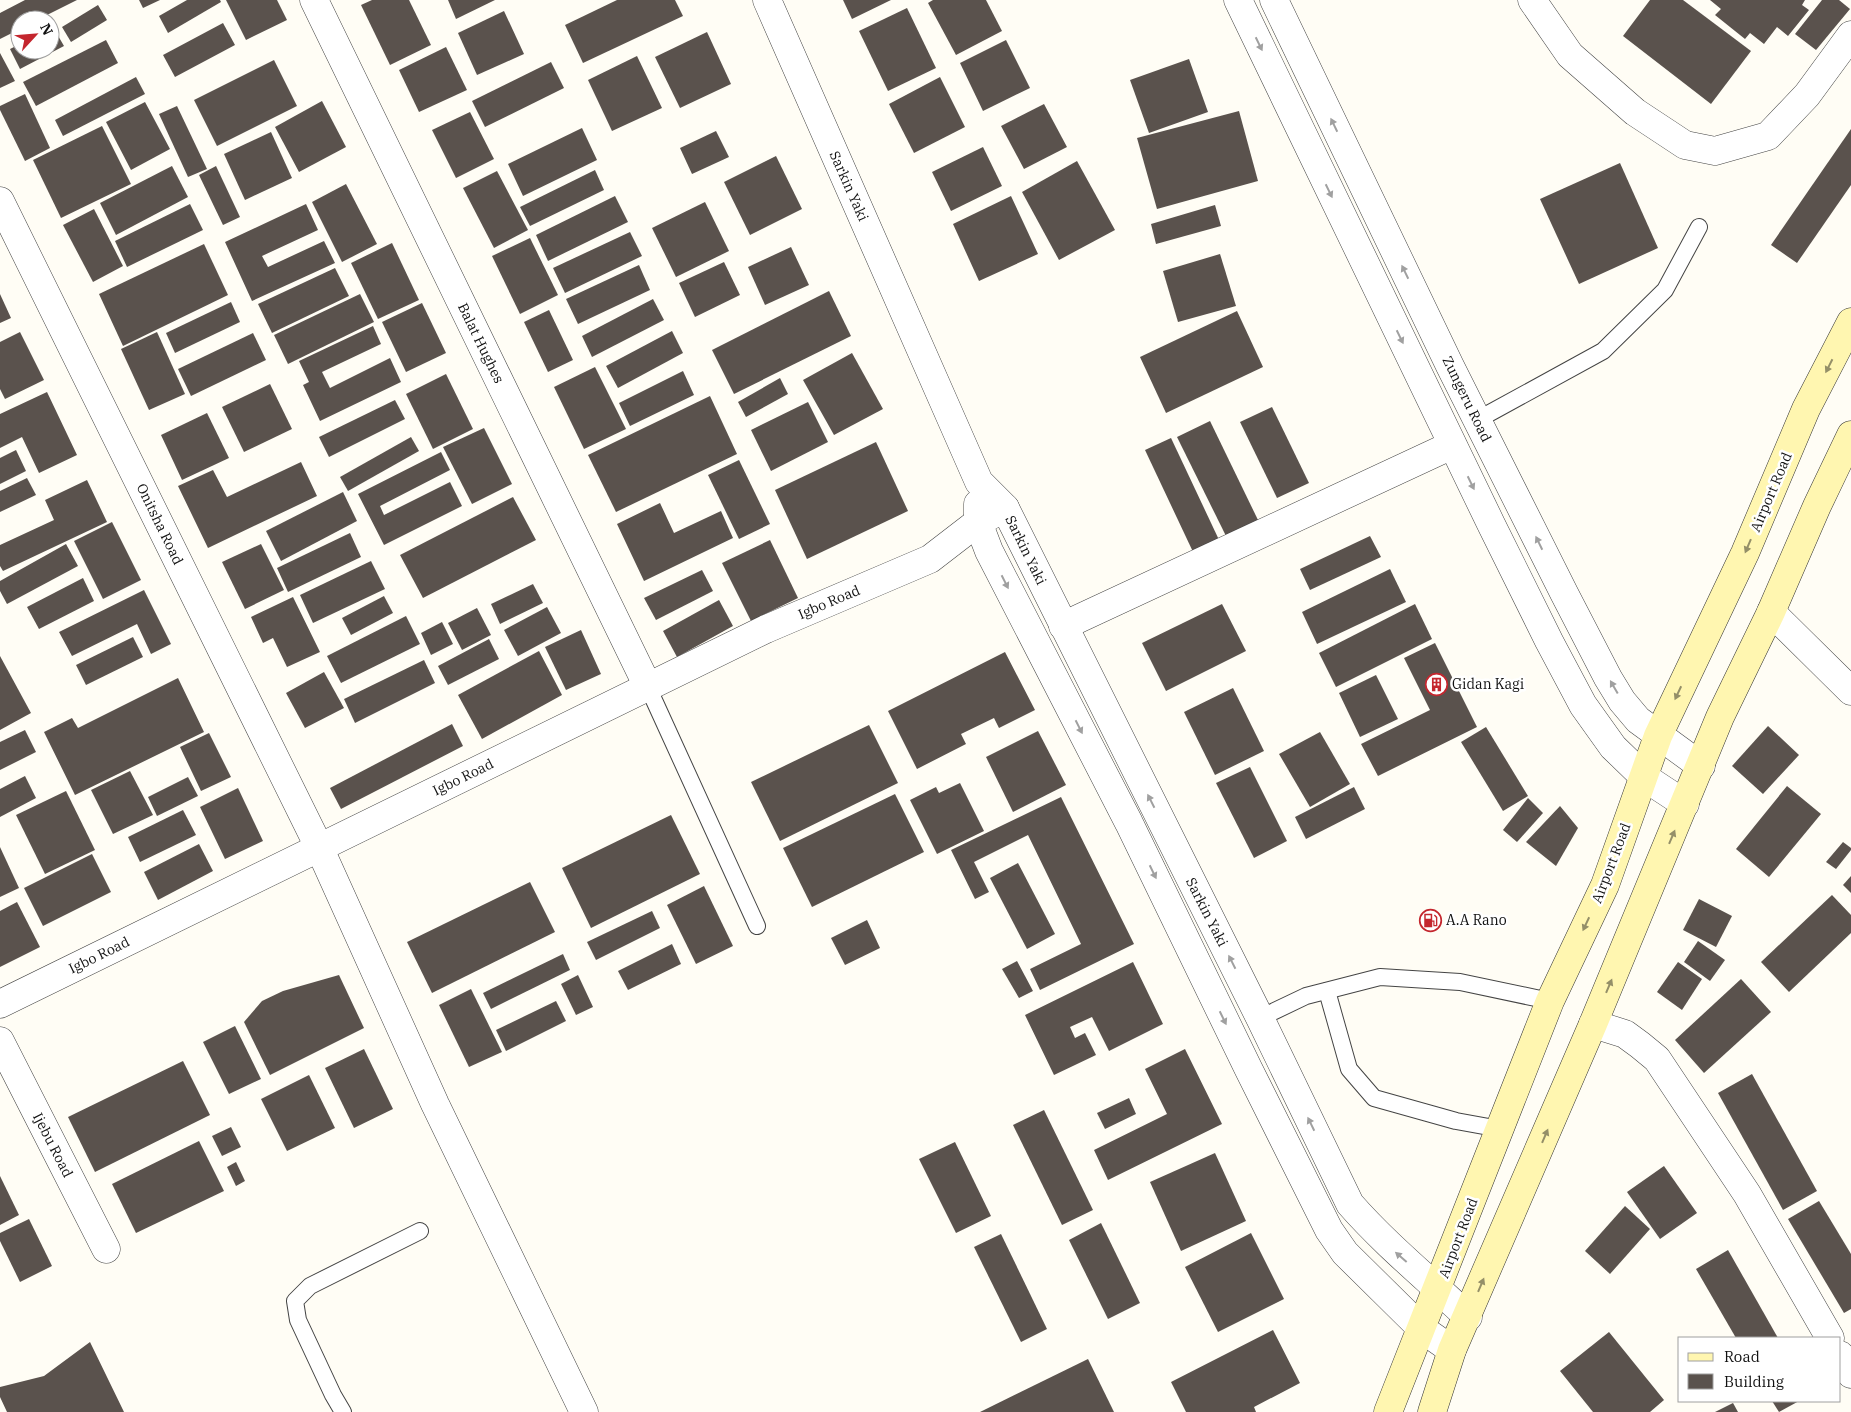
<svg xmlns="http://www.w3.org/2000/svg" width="1851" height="1412" font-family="'IBM Plex Serif',serif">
  <rect width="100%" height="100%" fill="#fffdf5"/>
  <g fill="#5a524d">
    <path d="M25 0H77L37 20H20V29L0 39V13Z"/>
    <path d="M139 0H160L143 8Z"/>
    <path d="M187 0H220L221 2 168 33 159 16Z"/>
    <path d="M226 0H277L287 20 246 40Z"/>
    <path d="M372 0H409L431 45 390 65 361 5Z"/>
    <path d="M448 0H495L456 19Z"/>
    <path d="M617 0H675L683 16 583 63 565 25Z"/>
    <path d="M843 0H891L852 19Z"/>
    <path d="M933 0H986L1002 31 956 55 928 3Z"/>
    <path d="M1650 0H1683L1751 51 1711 104 1623 36Z"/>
    <path d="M1710 0H1805L1802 5 1809 10 1788 36 1777 27 1764 44 1750 33 1745 39 1715 15 1721 9Z"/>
    <path d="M1822 0H1839L1850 9 1816 50 1795 34Z"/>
    <path d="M98 5 107 20 71 42 62 27Z"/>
    <path d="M907 8 936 68 888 91 859 31Z"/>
    <path d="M504 11 524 54 477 75 458 33Z"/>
    <path d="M223 23 235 45 175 77 163 55Z"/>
    <path d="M53 27 64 46 20 69 10 49 20 44V50H50V28Z"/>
    <path d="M707 32 731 84 680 108 655 57Z"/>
    <path d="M106 40 118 63 36 106 23 82Z"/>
    <path d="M1006 40 1030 88 983 111 960 63Z"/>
    <path d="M446 47 467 90 419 112 399 70Z"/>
    <path d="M0 53 15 81 0 88Z"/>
    <path d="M637 56 662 108 612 131 588 80Z"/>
    <path d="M1189 59 1208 112 1149 133 1130 80Z"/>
    <path d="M274 60 297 106 217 146 194 100Z"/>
    <path d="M551 62 564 88 485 127 472 101Z"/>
    <path d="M136 77 145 94 63 136 55 120Z"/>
    <path d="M940 77 965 127 914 153 889 104Z"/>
    <path d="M25 94 50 148 25 161 0 110V106Z"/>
    <path d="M322 101 346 147 299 172 275 127Z"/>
    <path d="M145 102 170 149 131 170 106 122Z"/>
    <path d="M1044 104 1067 147 1024 169 1001 126Z"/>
    <path d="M177 106 207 169 188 177 159 114Z"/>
    <path d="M1239 111 1258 181 1157 209 1137 138Z"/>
    <path d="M470 112 494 159 456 178 432 130Z"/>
    <path d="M102 126 131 184 61 218 33 160Z"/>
    <path d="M582 128 597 160 523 196 508 164Z"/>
    <path d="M1851 129V185L1797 263 1771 245Z"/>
    <path d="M716 131 729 157 692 174 680 148Z"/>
    <path d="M271 132 292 178 245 200 224 154Z"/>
    <path d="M983 147 1002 186 951 211 932 172Z"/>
    <path d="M776 156 802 209 750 235 724 182Z"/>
    <path d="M1077 161 1115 230 1059 260 1022 192Z"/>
    <path d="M1620 163 1658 248 1579 284 1540 199Z"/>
    <path d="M172 166 188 197 116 235 100 203Z"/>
    <path d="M216 166 240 217 223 225 199 175Z"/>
    <path d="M595 170 604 190 530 226 520 207Z"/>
    <path d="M497 171 528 230 494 248 463 188Z"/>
    <path d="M346 184 377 244 342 262 312 202Z"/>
    <path d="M615 196 628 222 548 261 536 235Z"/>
    <path d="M1011 196 1038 254 979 281 953 224Z"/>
    <path d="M705 202 729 251 676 277 652 228Z"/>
    <path d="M190 204 203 230 127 267 115 241Z"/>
    <path d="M306 204 318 230 262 256 268 267 324 241 335 263 252 301 225 242Z"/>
    <path d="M1215 205 1221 226 1156 244 1151 224Z"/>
    <path d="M94 209 123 266 93 282 63 225Z"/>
    <path d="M630 232 642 256 565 293 553 268Z"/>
    <path d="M530 238 558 295 520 314 492 256Z"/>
    <path d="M392 243 419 300 378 319 351 263Z"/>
    <path d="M204 244 228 295 123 346 99 294Z"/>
    <path d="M791 247 809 285 765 305 748 267Z"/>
    <path d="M1220 254 1236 306 1178 322 1163 271Z"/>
    <path d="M724 262 740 295 695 317 679 283Z"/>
    <path d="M639 265 650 290 578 324 566 299Z"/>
    <path d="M335 268 349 296 272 333 258 304Z"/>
    <path d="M829 291 851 336 734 394 712 350Z"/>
    <path d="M0 294 11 318 0 323Z"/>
    <path d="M360 294 374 322 288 364 274 335Z"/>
    <path d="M653 299 664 320 592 357 582 336Z"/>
    <path d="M231 302 240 322 175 353 166 333Z"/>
    <path d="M422 303 446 353 406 372 382 322Z"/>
    <path d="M549 310 573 360 548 372 524 322Z"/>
    <path d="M1237 311 1263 367 1166 413 1140 357Z"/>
    <path d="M373 326 381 344 322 372 330 388 390 358 401 382 320 421 303 385 309 382 299 361Z"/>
    <path d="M672 331 683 353 618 388 606 366Z"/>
    <path d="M20 332 44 380 5 399 0 389V342Z"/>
    <path d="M157 332 185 394 149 410 121 349Z"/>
    <path d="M253 333 266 360 191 396 178 369Z"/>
    <path d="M852 353 883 409 834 435 803 380Z"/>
    <path d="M595 367 626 429 584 449 554 387Z"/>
    <path d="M683 371 694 395 630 426 619 403Z"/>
    <path d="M446 374 473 429 433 449 406 394Z"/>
    <path d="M780 378 788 394 746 417 738 402Z"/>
    <path d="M270 384 292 429 244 452 222 407Z"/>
    <path d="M47 392 77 455 39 473 22 437 0 448V414Z"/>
    <path d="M710 396 737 454 616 512 588 455Z"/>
    <path d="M395 400 405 419 329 457 319 437Z"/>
    <path d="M808 402 828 442 771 471 751 430Z"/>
    <path d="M1272 407 1309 483 1277 498 1240 422Z"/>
    <path d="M207 413 229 458 182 480 161 435Z"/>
    <path d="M1210 421 1258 520 1226 536 1177 437Z"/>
    <path d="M484 428 512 484 472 504 443 447Z"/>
    <path d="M411 437 419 451 348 491 340 477Z"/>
    <path d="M1171 438 1220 542 1194 554 1145 450Z"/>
    <path d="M876 442 908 511 807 559 775 490Z"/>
    <path d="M16 450 26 471 0 484V458Z"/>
    <path d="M441 452 450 470 380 506 384 515 450 482 462 506 384 545 358 494Z"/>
    <path d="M739 460 770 524 739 539 708 475Z"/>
    <path d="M301 462 317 496 208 548 178 486 213 470 227 497Z"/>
    <path d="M27 478 36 495 0 512V491Z"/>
    <path d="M87 480 107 522 3 571 0 566V545L54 520 45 500Z"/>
    <path d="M343 492 357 521 281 561 266 531Z"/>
    <path d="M513 497 536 540 423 598 400 555Z"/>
    <path d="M660 503 674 533 721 511 733 538 644 581 617 524Z"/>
    <path d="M112 522 141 580 103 599 74 541Z"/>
    <path d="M350 533 361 557 288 592 277 568Z"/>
    <path d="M1370 536 1381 557 1310 590 1300 569Z"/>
    <path d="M770 540 798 598 751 621 722 563Z"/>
    <path d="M66 544 78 566 7 604 0 591V581Z"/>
    <path d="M261 544 284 590 245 609 222 562Z"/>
    <path d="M371 561 385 589 313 623 300 595Z"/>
    <path d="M1390 569 1406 602 1317 644 1302 612Z"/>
    <path d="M702 570 713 591 656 620 644 598Z"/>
    <path d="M83 578 94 601 39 629 27 607Z"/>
    <path d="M533 584 543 603 500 624 491 604Z"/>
    <path d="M144 590 171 644 151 654 137 624 72 656 59 632Z"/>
    <path d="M384 596 393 613 351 635 342 618Z"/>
    <path d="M293 597 320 652 287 667 273 638 263 643 251 617Z"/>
    <path d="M719 600 733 626 677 657 663 631Z"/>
    <path d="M1222 604 1246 651 1166 691 1142 643Z"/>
    <path d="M1415 604 1432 639 1336 687 1319 653Z"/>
    <path d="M547 607 561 633 518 656 504 630Z"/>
    <path d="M477 608 491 635 462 650 448 623Z"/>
    <path d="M406 616 420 644 341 683 327 656Z"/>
    <path d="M442 622 453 644 431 655 421 633Z"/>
    <path d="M581 630 601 674 566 690 545 647Z"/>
    <path d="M133 637 143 657 86 685 76 665Z"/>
    <path d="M489 639 499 659 448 685 438 666Z"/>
    <path d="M1435 643 1477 727 1378 776 1361 744 1430 710 1404 658Z"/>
    <path d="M539 651 562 695 482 739 458 695Z"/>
    <path d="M1005 652 1035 710 999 728 994 718 961 734 966 744 917 769 888 711Z"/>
    <path d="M0 656 31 713 0 730Z"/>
    <path d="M424 660 435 683 355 723 344 699Z"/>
    <path d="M324 672 344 708 305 728 286 693Z"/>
    <path d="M1376 675 1398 719 1360 737 1339 693Z"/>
    <path d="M178 678 204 732 75 795 44 732 72 718 78 728Z"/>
    <path d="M1233 688 1264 751 1215 775 1184 712Z"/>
    <path d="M452 724 463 746 341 809 330 788Z"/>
    <path d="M869 725 898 783 780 841 751 782Z"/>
    <path d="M1768 726 1799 755 1763 794 1732 766Z"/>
    <path d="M1486 727 1528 796 1503 811 1461 742Z"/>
    <path d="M25 730 36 752 0 770V742Z"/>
    <path d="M1038 731 1066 785 1013 812 986 757Z"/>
    <path d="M1320 732 1350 784 1310 807 1279 754Z"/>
    <path d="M209 733 231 777 201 791 180 747Z"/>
    <path d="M1250 767 1287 841 1254 858 1216 783Z"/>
    <path d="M130 771 153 815 113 834 91 790Z"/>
    <path d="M25 776 36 798 0 817V789Z"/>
    <path d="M188 777 198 796 157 816 148 797Z"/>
    <path d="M960 783 984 831 937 854 910 800 936 787 939 793Z"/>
    <path d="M1787 786 1821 814 1769 877 1736 849Z"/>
    <path d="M1354 787 1365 809 1306 839 1295 817Z"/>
    <path d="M238 788 263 841 225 859 200 807Z"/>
    <path d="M66 791 95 850 45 874 16 815Z"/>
    <path d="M895 794 924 852 812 907 783 848Z"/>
    <path d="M1061 797 1134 944 1040 990 1030 969 1081 944 1028 835 974 862 989 892 975 899 951 850Z"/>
    <path d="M1528 798 1543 813 1517 842 1503 830Z"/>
    <path d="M1560 806 1578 828 1556 866 1526 842Z"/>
    <path d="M183 810 196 835 140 862 128 837Z"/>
    <path d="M671 815 700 874 591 928 562 868Z"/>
    <path d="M1843 842 1851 848V850L1836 869 1826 862Z"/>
    <path d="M199 844 213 871 158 900 144 872Z"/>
    <path d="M0 847 19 888 0 897Z"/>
    <path d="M92 854 111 892 43 926 24 888Z"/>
    <path d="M1018 863 1055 934 1027 949 990 878Z"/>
    <path d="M1851 876V893L1843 885Z"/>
    <path d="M530 882 555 932 432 993 407 942Z"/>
    <path d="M704 886 733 946 696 964 667 905Z"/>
    <path d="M1832 895 1851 915V933L1789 992 1761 962Z"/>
    <path d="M1699 899 1732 916 1716 947 1683 930Z"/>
    <path d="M17 902 40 947 0 967V911Z"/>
    <path d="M652 911 660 928 596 960 587 942Z"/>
    <path d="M867 920 880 948 845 965 831 938Z"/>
    <path d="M1698 941 1725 960 1710 981 1684 962Z"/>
    <path d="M672 944 681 964 628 990 618 971Z"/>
    <path d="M563 954 570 970 491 1009 483 993Z"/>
    <path d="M1017 961 1033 991 1019 998 1002 969Z"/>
    <path d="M1133 962 1163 1024 1109 1051 1092 1017 1070 1027 1075 1038 1085 1033 1096 1055 1054 1075 1025 1015Z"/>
    <path d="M1678 962 1702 979 1682 1010 1657 992Z"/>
    <path d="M339 975 364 1028 270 1075 244 1022 262 1001 283 991Z"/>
    <path d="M578 975 593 1007 576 1015 561 984Z"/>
    <path d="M1741 979 1771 1012 1704 1073 1675 1040Z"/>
    <path d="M471 989 502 1052 469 1067 439 1005Z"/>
    <path d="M556 1001 566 1021 506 1051 496 1030Z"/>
    <path d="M235 1026 261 1079 229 1094 203 1042Z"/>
    <path d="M364 1049 393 1109 354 1128 325 1068Z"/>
    <path d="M1185 1049 1222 1124 1108 1180 1094 1150 1167 1114 1145 1069Z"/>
    <path d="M183 1061 210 1115 95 1172 68 1117Z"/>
    <path d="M1752 1074 1817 1191 1783 1210 1718 1093Z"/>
    <path d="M309 1075 335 1128 287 1151 261 1099Z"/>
    <path d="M1129 1098 1136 1114 1105 1129 1097 1113Z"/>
    <path d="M1044 1110 1093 1210 1062 1225 1013 1125Z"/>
    <path d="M231 1127 241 1147 222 1156 212 1136Z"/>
    <path d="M199 1141 224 1191 136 1233 112 1184Z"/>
    <path d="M955 1142 991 1216 956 1233 919 1159Z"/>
    <path d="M1215 1153 1246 1221 1181 1251 1150 1182Z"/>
    <path d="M236 1162 245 1181 236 1186 227 1167Z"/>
    <path d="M1664 1166 1697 1213 1660 1239 1627 1192Z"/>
    <path d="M0 1176 19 1215 0 1225Z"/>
    <path d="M1819 1201 1851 1254V1309L1844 1313 1788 1219Z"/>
    <path d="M1625 1206 1650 1229 1610 1274 1585 1251Z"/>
    <path d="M29 1219 52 1266 20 1282 0 1241V1233Z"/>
    <path d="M1101 1223 1140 1303 1108 1319 1069 1240Z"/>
    <path d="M1251 1233 1284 1299 1218 1332 1185 1267Z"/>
    <path d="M1001 1234 1047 1329 1021 1342 974 1247Z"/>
    <path d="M1728 1250 1778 1338H1736L1696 1269Z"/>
    <path d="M1273 1330 1300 1383 1254 1407 1256 1412H1186L1171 1382Z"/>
    <path d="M1609 1332 1664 1400 1650 1412H1593L1560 1371Z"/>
    <path d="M90 1342 124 1412H7L0 1397V1387L44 1376Z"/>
    <path d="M1088 1359 1114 1412H980Z"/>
    <path d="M1772 1401H1799L1779 1412Z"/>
    <path d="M1733 1403 1738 1412H1715Z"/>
  </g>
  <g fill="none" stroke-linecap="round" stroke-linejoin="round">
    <defs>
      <g id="service">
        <path d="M1477 420 1603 351 1665 290 1699 227"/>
        <path d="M648 687 757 926"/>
        <path d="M1327 991 1349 1069 1374 1098 1456 1121 1500 1129"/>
        <path d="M1260 1018 1306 996 1380 977 1460 982 1550 1001"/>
        <path d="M343 1412 333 1395 298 1320 295 1301 310 1286 420 1231"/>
      </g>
      <g id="minor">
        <path d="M314 0 648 687"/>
        <path d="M1532 0 1570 55 1635 112 1685 145 1715 151 1768 136 1807 95 1851 35"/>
        <path d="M1771 612 1851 691"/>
        <path d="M1063 626 1452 445"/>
        <path d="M1593 1024 1625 1034 1640 1045 1657 1059 1747 1194 1830 1338"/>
        <path d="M0 1041 106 1249"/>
        <path d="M1840 1355 1851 1374"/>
      </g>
      <g id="tertiary">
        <path d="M767 0 979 482 1005 508 1260 1018 1350 1204C1386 1245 1428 1279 1468 1317"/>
        <path d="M1238 0 1491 524 1549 641 1583 705 1613 747 1644 777 1685 804"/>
        <path d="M1274 0 1450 366 1564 593 1608 678 1622 701 1638 720 1701 766"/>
        <path d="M0 201 319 847 435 1104 584 1412"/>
        <path d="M978 504V522L989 551 1129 823 1248 1068 1329 1230 1345 1253 1422 1329 1452 1350"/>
        <path d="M0 1004 766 629 930 559 978 522 1005 508"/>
      </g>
      <g id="secondary">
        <path d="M1388 1412 1550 1001 1605 885 1658 736 1745 553 1806 409 1851 322"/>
        <path d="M1432 1412 1452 1350 1593 1024 1720 717 1771 612 1817 506 1851 435"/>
      </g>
    </defs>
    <use href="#service" stroke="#444" stroke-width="18"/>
    <use href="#minor" stroke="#444" stroke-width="29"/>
    <use href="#tertiary" stroke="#444" stroke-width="29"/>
    <use href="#secondary" stroke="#333" stroke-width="29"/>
    <use href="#service" stroke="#fff" stroke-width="16"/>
    <use href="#minor" stroke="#fff" stroke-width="28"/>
    <use href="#tertiary" stroke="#fff" stroke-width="28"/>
    <use href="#secondary" stroke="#fff6b0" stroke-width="28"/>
  </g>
  <defs><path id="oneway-solid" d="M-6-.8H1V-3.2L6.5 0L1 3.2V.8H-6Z" transform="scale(1.25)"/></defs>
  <g fill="#a0a0a0">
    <use href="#oneway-solid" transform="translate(1259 44) rotate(64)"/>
    <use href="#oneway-solid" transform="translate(1334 125) rotate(-116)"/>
    <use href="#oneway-solid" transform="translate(1329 191) rotate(64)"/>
    <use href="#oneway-solid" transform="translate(1405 272) rotate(-116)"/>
    <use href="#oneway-solid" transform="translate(1400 337) rotate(64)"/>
    <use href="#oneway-solid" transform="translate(1471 483) rotate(64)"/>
    <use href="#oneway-solid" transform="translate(1539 543) rotate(-116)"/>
    <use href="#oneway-solid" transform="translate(1005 582) rotate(63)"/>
    <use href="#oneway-solid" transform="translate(1614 687) rotate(-120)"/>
    <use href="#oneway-solid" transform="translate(1079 727) rotate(63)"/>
    <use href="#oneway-solid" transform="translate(1151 801) rotate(-117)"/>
    <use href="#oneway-solid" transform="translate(1153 872) rotate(64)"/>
    <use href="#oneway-solid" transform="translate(1232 962) rotate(-117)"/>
    <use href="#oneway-solid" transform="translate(1223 1018) rotate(64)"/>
    <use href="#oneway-solid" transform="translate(1311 1124) rotate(-116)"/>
    <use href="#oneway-solid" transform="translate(1401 1257) rotate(-139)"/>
  </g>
  <g fill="#948f68">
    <use href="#oneway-solid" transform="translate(1829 366) rotate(117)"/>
    <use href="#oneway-solid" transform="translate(1748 546) rotate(113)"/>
    <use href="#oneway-solid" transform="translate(1678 693) rotate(115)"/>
    <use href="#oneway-solid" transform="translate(1672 837) rotate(-67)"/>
    <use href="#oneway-solid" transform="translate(1586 924) rotate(115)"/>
    <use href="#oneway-solid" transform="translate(1609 986) rotate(-67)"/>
    <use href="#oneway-solid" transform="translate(1545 1136) rotate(-67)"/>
    <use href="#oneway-solid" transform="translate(1481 1285) rotate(-67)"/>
  </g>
  <defs>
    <symbol id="building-ring" viewBox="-11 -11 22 22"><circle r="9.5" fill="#fff" stroke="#c4262e" stroke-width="1.5"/><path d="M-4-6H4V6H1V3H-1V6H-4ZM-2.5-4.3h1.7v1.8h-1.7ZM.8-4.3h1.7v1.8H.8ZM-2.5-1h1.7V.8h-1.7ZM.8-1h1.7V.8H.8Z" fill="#c4262e"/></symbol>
    <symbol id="fuel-ring" viewBox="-11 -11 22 22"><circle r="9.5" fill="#fff" stroke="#c4262e" stroke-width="1.5"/><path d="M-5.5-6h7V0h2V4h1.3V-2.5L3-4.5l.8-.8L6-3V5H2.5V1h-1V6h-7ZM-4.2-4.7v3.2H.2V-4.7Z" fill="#c4262e"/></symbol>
  </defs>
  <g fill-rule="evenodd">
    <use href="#building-ring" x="1424" y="672" width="25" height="25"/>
    <use href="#fuel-ring" x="1418" y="908" width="25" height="25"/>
  </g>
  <g text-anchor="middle" stroke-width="5" stroke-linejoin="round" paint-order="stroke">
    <g font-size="14" fill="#111" stroke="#fff">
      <text transform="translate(849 186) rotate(66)" y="5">Sarkin Yaki</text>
      <text transform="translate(481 343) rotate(64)" y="5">Balat Hughes</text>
      <text transform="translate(1467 399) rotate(64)" y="5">Zungeru Road</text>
      <text transform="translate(1771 492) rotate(-67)" y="5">Airport Road</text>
      <text transform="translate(160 524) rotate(64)" y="5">Onitsha Road</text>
      <text transform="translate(1026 550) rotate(64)" y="5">Sarkin Yaki</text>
      <text transform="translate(829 602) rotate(-23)" y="5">Igbo Road</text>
      <text transform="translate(463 777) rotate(-26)" y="5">Igbo Road</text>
      <text transform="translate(1611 863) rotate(-69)" y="5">Airport Road</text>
      <text transform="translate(1207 912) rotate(63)" y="5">Sarkin Yaki</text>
      <text transform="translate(99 955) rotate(-26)" y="5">Igbo Road</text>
      <text transform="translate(53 1145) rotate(63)" y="5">Ijebu Road</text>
      <text transform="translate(1458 1238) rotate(-69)" y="5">Airport Road</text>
    </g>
    <g font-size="14" fill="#111" stroke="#fff" text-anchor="start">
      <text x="1452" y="689">Gidan Kagi</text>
      <text x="1446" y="925">A.A Rano</text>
    </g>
  </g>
  <rect x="1678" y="1337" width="162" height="65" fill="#ffffff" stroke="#a0a0a0"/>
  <rect x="1688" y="1353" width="25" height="8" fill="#fff6b0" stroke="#a0a0a0"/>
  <text x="1724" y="1362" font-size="15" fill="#111111">Road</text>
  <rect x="1688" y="1374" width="25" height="15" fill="#5a524d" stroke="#a0a0a0"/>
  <text x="1724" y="1387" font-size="15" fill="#111111">Building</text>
  <g transform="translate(35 35) rotate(64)"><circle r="24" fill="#ffffff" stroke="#a0a0a0"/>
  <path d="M0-4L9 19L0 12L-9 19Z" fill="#c4262e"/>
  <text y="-8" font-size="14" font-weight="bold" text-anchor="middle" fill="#111111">N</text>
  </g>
</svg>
